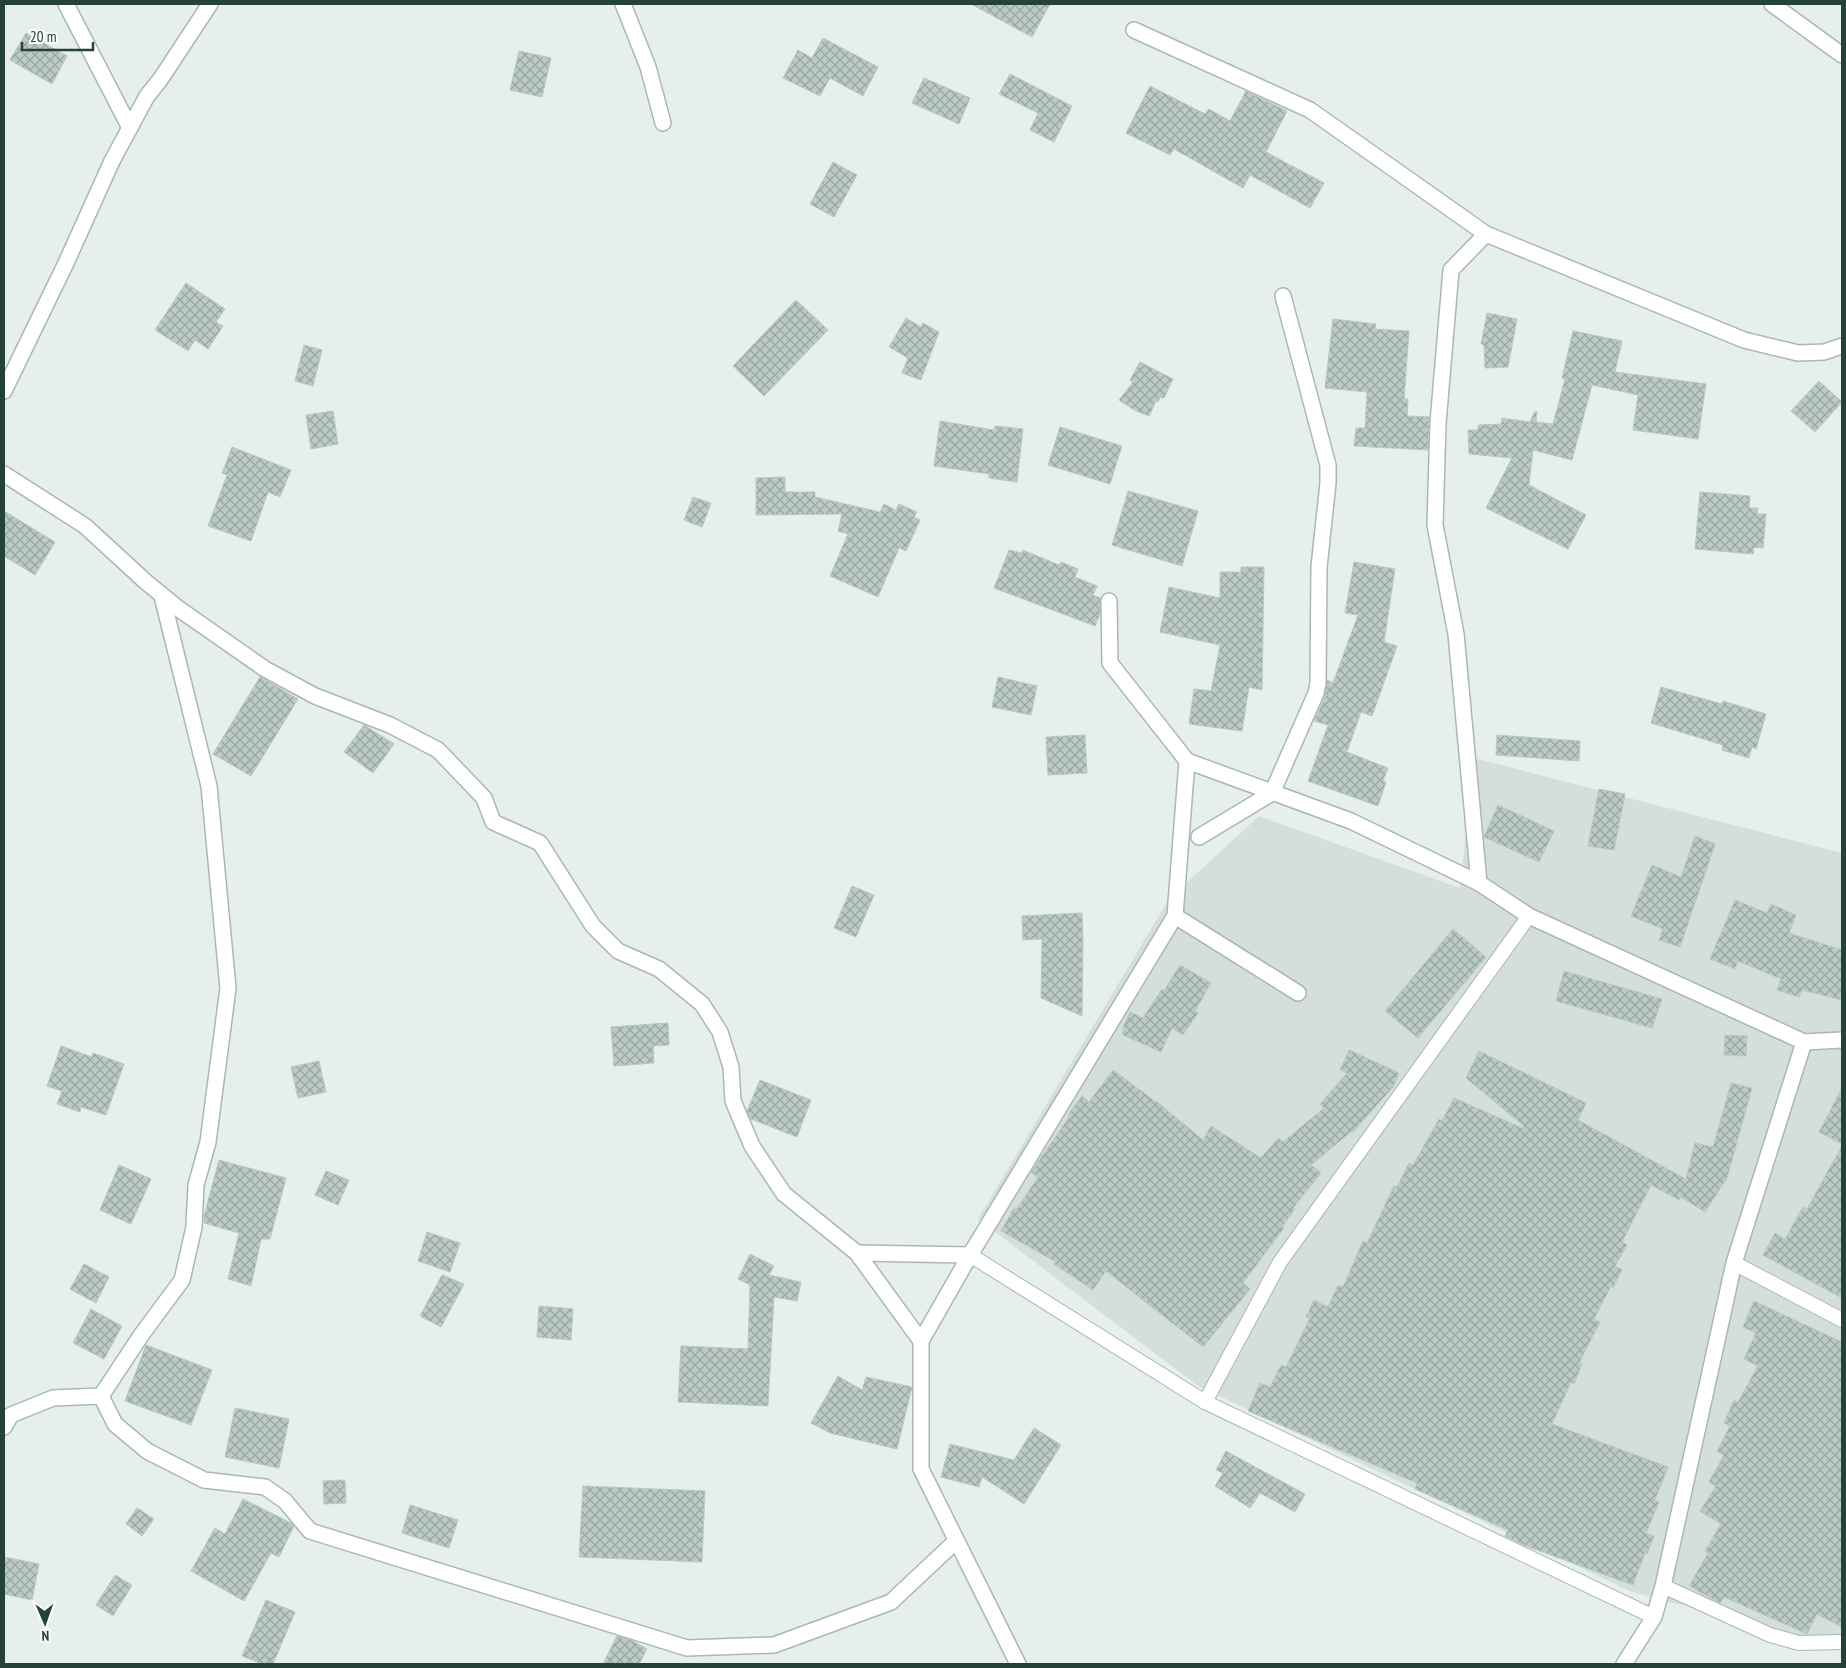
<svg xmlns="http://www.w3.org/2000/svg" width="1846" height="1668" font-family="'PT Sans Narrow',sans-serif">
  <defs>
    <pattern id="building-cross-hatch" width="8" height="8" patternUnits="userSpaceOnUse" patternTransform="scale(1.25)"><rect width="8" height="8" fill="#bbcac4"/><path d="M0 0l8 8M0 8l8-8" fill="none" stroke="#98a6a0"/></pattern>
  </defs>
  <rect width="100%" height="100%" fill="#e6efeb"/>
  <path fill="#d4dfda" d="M1474 758 1842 853V1647L1632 1592 1198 1386 978 1219 1169 899 1259 816 1460 888Z"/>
  <g fill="url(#building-cross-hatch)" stroke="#b8c9c2">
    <path d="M971 4H1050L1032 37Z"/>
    <path d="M26 33 67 56 52 84 10 60Z"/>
    <path d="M823 38 878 67 863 96 830 78 820 96 783 78 798 50 812 58Z"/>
    <path d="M519 51 551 58 542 97 510 90Z"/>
    <path d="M1010 74 1072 106 1054 142 1030 130 1038 113 999 94Z"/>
    <path d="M924 78 970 98 959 124 912 103Z"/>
    <path d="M1150 86 1205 114 1209 109 1230 121 1246 91 1287 111 1266 152 1324 183 1310 208 1250 175 1243 188 1174 149 1170 155 1126 133Z"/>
    <path d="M833 162 857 175 834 217 810 204Z"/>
    <path d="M186 283 225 309 216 322 223 326 208 349 195 340 188 351 155 330Z"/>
    <path d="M796 300 828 330 764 396 733 366Z"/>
    <path d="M1487 313 1517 319 1508 367 1485 368 1484 345 1481 344Z"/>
    <path d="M906 318 921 327 923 323 939 332 921 380 902 373 908 358 889 347Z"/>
    <path d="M1333 319 1376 324 1375 329 1409 331 1404 399H1408L1407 416 1429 417 1428 450 1354 446 1356 428H1365L1367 392 1325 388Z"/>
    <path d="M1573 331 1622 341 1615 372 1706 384 1698 439 1633 430 1638 395 1592 385 1572 460 1533 450 1529 485 1586 515 1568 549 1486 508 1512 458 1469 454 1468 430H1478V425L1501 424 1502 418 1530 422 1535 411 1537 412 1536 422 1553 424 1565 379 1562 378Z"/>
    <path d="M304 345 322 350 313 386 295 381Z"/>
    <path d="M1140 362 1173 379 1164 398 1160 397 1158 402 1156 401 1149 416 1134 410 1119 400 1133 382 1130 380Z"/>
    <path d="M1819 381 1842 402 1815 432 1791 411Z"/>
    <path d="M333 411 338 444 311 449 306 415Z"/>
    <path d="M940 421 994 430 995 426 1023 429 1017 482 989 478V474L934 466Z"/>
    <path d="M1060 427 1122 446 1110 484 1048 465Z"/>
    <path d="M232 447 291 470 280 497 268 492 251 541 208 526 227 475 222 473Z"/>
    <path d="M785 477V492H815V497L880 512 884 504 896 510 899 504 917 512 914 517 920 520 906 551 899 548 878 597 830 576 848 534 838 531 842 514 756 515V478Z"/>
    <path d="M1128 491 1198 511 1182 566 1112 545Z"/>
    <path d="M1700 492 1750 496 1749 508H1758L1757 514H1766L1763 548 1754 547 1753 554 1695 549Z"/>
    <path d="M693 497 711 503 702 527 684 520Z"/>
    <path d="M4 511 55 542 35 575 4 556Z"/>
    <path d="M1009 550 1022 553 1023 550 1059 565 1061 562 1078 569 1075 577 1097 586 1093 595 1100 598V614L1095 626 994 588Z"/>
    <path d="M1354 562 1395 569 1384 642 1397 646 1372 716 1361 712 1347 752 1388 768 1383 781 1386 782 1378 806 1308 781 1328 725 1314 721 1325 697 1327 680 1333 683 1358 615 1345 613Z"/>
    <path d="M1241 567H1264L1262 690 1249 687 1242 731 1189 724 1194 689 1211 691 1220 645 1160 632 1169 587 1220 598V572H1241Z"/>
    <path d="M260 677 298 699 251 776 213 754Z"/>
    <path d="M998 677 1037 686 1031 715 992 707Z"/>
    <path d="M1661 687 1722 704 1723 701 1766 714 1756 749 1752 747 1749 758 1722 750 1723 745 1651 723Z"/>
    <path d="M364 725 394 744 373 773 344 752Z"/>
    <path d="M1085 735 1087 773 1048 775 1046 737Z"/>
    <path d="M1497 735 1580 741 1579 761 1496 755Z"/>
    <path d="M1599 789 1625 794 1614 850 1588 846Z"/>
    <path d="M1498 805 1554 831 1539 862 1484 837Z"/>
    <path d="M1695 836 1715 844 1680 947 1659 940 1663 929 1631 916 1652 865 1681 877Z"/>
    <path d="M852 886 874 895 856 937 834 928Z"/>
    <path d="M1735 900 1767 913 1771 904 1796 915 1789 933 1842 950V1000L1802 990 1799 997 1777 990 1781 979 1738 961 1735 969 1710 959Z"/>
    <path d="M1082 913 1083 943 1082 1016 1041 998 1042 939 1023 940 1022 916Z"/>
    <path d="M1453 929 1486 957 1418 1038 1385 1011Z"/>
    <path d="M1180 965 1211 983 1195 1011 1198 1013 1183 1035 1172 1028 1161 1052 1123 1035V1027L1130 1012 1143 1018 1162 989 1164 991Z"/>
    <path d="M1564 971 1662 999 1652 1028 1556 1001Z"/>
    <path d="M668 1023 669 1045 653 1046 654 1063 614 1066 611 1027Z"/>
    <path d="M1725 1035 1747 1036 1746 1056 1724 1055Z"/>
    <path d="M61 1046 92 1057 93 1053 124 1064 106 1115 81 1107 80 1112 57 1104 62 1091 47 1086Z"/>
    <path d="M1349 1050 1399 1073 1393 1087 1353 1132 1352 1131 1311 1165 1321 1173 1293 1208 1295 1209 1282 1227 1284 1228 1243 1283 1250 1289 1203 1347 1106 1271 1093 1290 1054 1264 1056 1262 1001 1231 1014 1208 1016 1210 1038 1177 1031 1172 1070 1116 1068 1115 1082 1096 1089 1102 1113 1070 1156 1102V1101L1203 1140 1211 1126 1261 1158 1278 1138 1283 1142 1324 1108 1320 1104 1347 1073 1340 1070Z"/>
    <path d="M1479 1051 1586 1103 1578 1120 1686 1179 1695 1143 1713 1147 1731 1083 1752 1088 1727 1178 1705 1212 1681 1197 1679 1200 1651 1185 1622 1242 1627 1245 1615 1266 1622 1270 1613 1288 1611 1286 1594 1319 1600 1322 1579 1363 1582 1364 1574 1384 1571 1382 1552 1424 1668 1467 1655 1500 1659 1502 1646 1533 1654 1536 1647 1554 1645 1553 1633 1585 1526 1546 1505 1536 1508 1530 1415 1489 1417 1483 1248 1411 1260 1383 1270 1387 1281 1365 1286 1367 1310 1318 1306 1317 1314 1300 1328 1307 1338 1285 1343 1287 1363 1241 1367 1243 1394 1186 1397 1187 1409 1163 1413 1165 1439 1119 1442 1121 1454 1098 1522 1128 1524 1126 1466 1078Z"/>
    <path d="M319 1061 326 1092 298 1098 291 1067Z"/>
    <path d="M760 1080 811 1100 797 1137 751 1119 747 1111Z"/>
    <path d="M1842 1088V1144L1819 1132Z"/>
    <path d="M1842 1146V1298L1763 1255 1775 1233 1785 1239 1803 1207 1807 1209Z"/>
    <path d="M219 1160 286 1178 270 1239H261L251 1286 228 1279 239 1233 204 1223V1216Z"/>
    <path d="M119 1165 151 1179 131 1224 100 1210Z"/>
    <path d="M326 1171 349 1180 338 1205 315 1195Z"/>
    <path d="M427 1232 460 1243 450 1272 418 1261Z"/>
    <path d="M750 1254 774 1266 769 1275 801 1282 797 1301 774 1297 768 1406 678 1402 681 1346 748 1349 750 1285 738 1279Z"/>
    <path d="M84 1264 109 1277 96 1303 70 1289Z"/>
    <path d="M442 1275 464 1284 441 1327 420 1316Z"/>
    <path d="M1754 1301 1842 1342V1627L1817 1614 1807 1634 1724 1597 1720 1603 1689 1586 1708 1553 1705 1551 1721 1524 1700 1511 1716 1486 1709 1482 1724 1455 1717 1451 1730 1426 1724 1423 1734 1400 1738 1402 1758 1366 1744 1359 1756 1333 1743 1327Z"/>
    <path d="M539 1306 573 1309 571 1340 537 1337Z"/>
    <path d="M91 1309 122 1326 104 1359 73 1343Z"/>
    <path d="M146 1345 212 1370 191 1425 125 1401Z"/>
    <path d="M838 1376 862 1390 866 1377 912 1387 897 1449 830 1433 811 1423Z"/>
    <path d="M235 1408 289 1419 279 1468 225 1457Z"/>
    <path d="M1034 1428 1061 1445 1024 1504 982 1477 979 1487 941 1477 950 1444 1014 1460Z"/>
    <path d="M1226 1451 1305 1494 1295 1512 1260 1493 1250 1508 1215 1486 1223 1473 1216 1470Z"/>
    <path d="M345 1480 346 1503 324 1504 323 1481Z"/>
    <path d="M583 1486 705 1491 702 1562 579 1557Z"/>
    <path d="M243 1499 291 1523 294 1526 279 1557 271 1553 244 1601 191 1571 215 1528 225 1534Z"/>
    <path d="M410 1505 458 1520 449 1548 402 1533Z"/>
    <path d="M137 1508 154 1519 142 1536 126 1524Z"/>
    <path d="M4 1557 39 1564 32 1600 4 1594Z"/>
    <path d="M115 1575 132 1585 113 1616 96 1605Z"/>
    <path d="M266 1600 295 1612 273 1664H262L242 1656Z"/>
    <path d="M617 1636 631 1640 647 1649 639 1664H603Z"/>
  </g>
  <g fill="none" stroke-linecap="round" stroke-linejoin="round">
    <defs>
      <g id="service">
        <path d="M970 1255 1205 1402 1654 1617"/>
        <path d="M1734 1263 1842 1320"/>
        <path d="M1205 1402 1280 1262 1529 916"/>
        <path d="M1663 1586 1770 1635 1799 1643 1842 1642"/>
      </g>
      <g id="minor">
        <path d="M66 4 130 128"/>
        <path d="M623 4 648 67 663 123"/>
        <path d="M1772 4 1842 55"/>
        <path d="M1134 30 1310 110 1486 234 1744 340 1798 353 1824 352 1842 346"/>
        <path d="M1486 234 1451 270 1438 423 1435 525 1456 634 1479 883 1529 916 1804 1042 1842 1040"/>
        <path d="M4 391 66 263 112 161 147 96 160 80 210 4"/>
        <path d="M4 474 85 526 146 582 179 609 265 669 315 696 390 725 438 750 484 798 493 822 540 843 593 926 618 951 659 969 702 1004 720 1032 731 1067 733 1101 752 1146 784 1194 857 1253 921 1341"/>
        <path d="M1109 601 1110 663 1187 761 1351 821 1479 883"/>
        <path d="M1199 837 1272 793 1316 693 1318 683 1319 567 1328 483V465L1283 296"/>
        <path d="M1175 916 1298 993"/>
        <path d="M857 1253 970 1255"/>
        <path d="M101 1396 115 1424 147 1451 204 1480 265 1487 285 1501 310 1531 687 1648 774 1645 891 1602 956 1541"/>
        <path d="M4 1427 11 1415 53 1398 101 1396 142 1334 182 1280 194 1227 196 1185 208 1142 228 988 209 786 162 596"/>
        <path d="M1018 1664 921 1469V1341L970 1255 1175 916 1187 761"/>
        <path d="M1624 1664 1654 1617 1663 1586 1734 1263 1804 1042"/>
      </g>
    </defs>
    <use href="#service" stroke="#a8b8b2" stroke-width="16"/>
    <use href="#minor" stroke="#a8b8b2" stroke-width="18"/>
    <use href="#service" stroke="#fff" stroke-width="14"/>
    <use href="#minor" stroke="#fff" stroke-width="15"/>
  </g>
  <rect width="1846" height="1668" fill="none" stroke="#24423a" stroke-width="10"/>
  <g transform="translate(45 1623) rotate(178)" stroke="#f7fbf9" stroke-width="4" paint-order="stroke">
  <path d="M0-4L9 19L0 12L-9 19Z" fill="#24423a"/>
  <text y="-8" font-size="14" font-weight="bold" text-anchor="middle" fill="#24423a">N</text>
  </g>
  <path d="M22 42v8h71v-8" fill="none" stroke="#24423a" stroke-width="2.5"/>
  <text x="30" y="42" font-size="15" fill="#24423a" stroke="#f7fbf9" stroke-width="4" paint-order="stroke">20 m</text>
</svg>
